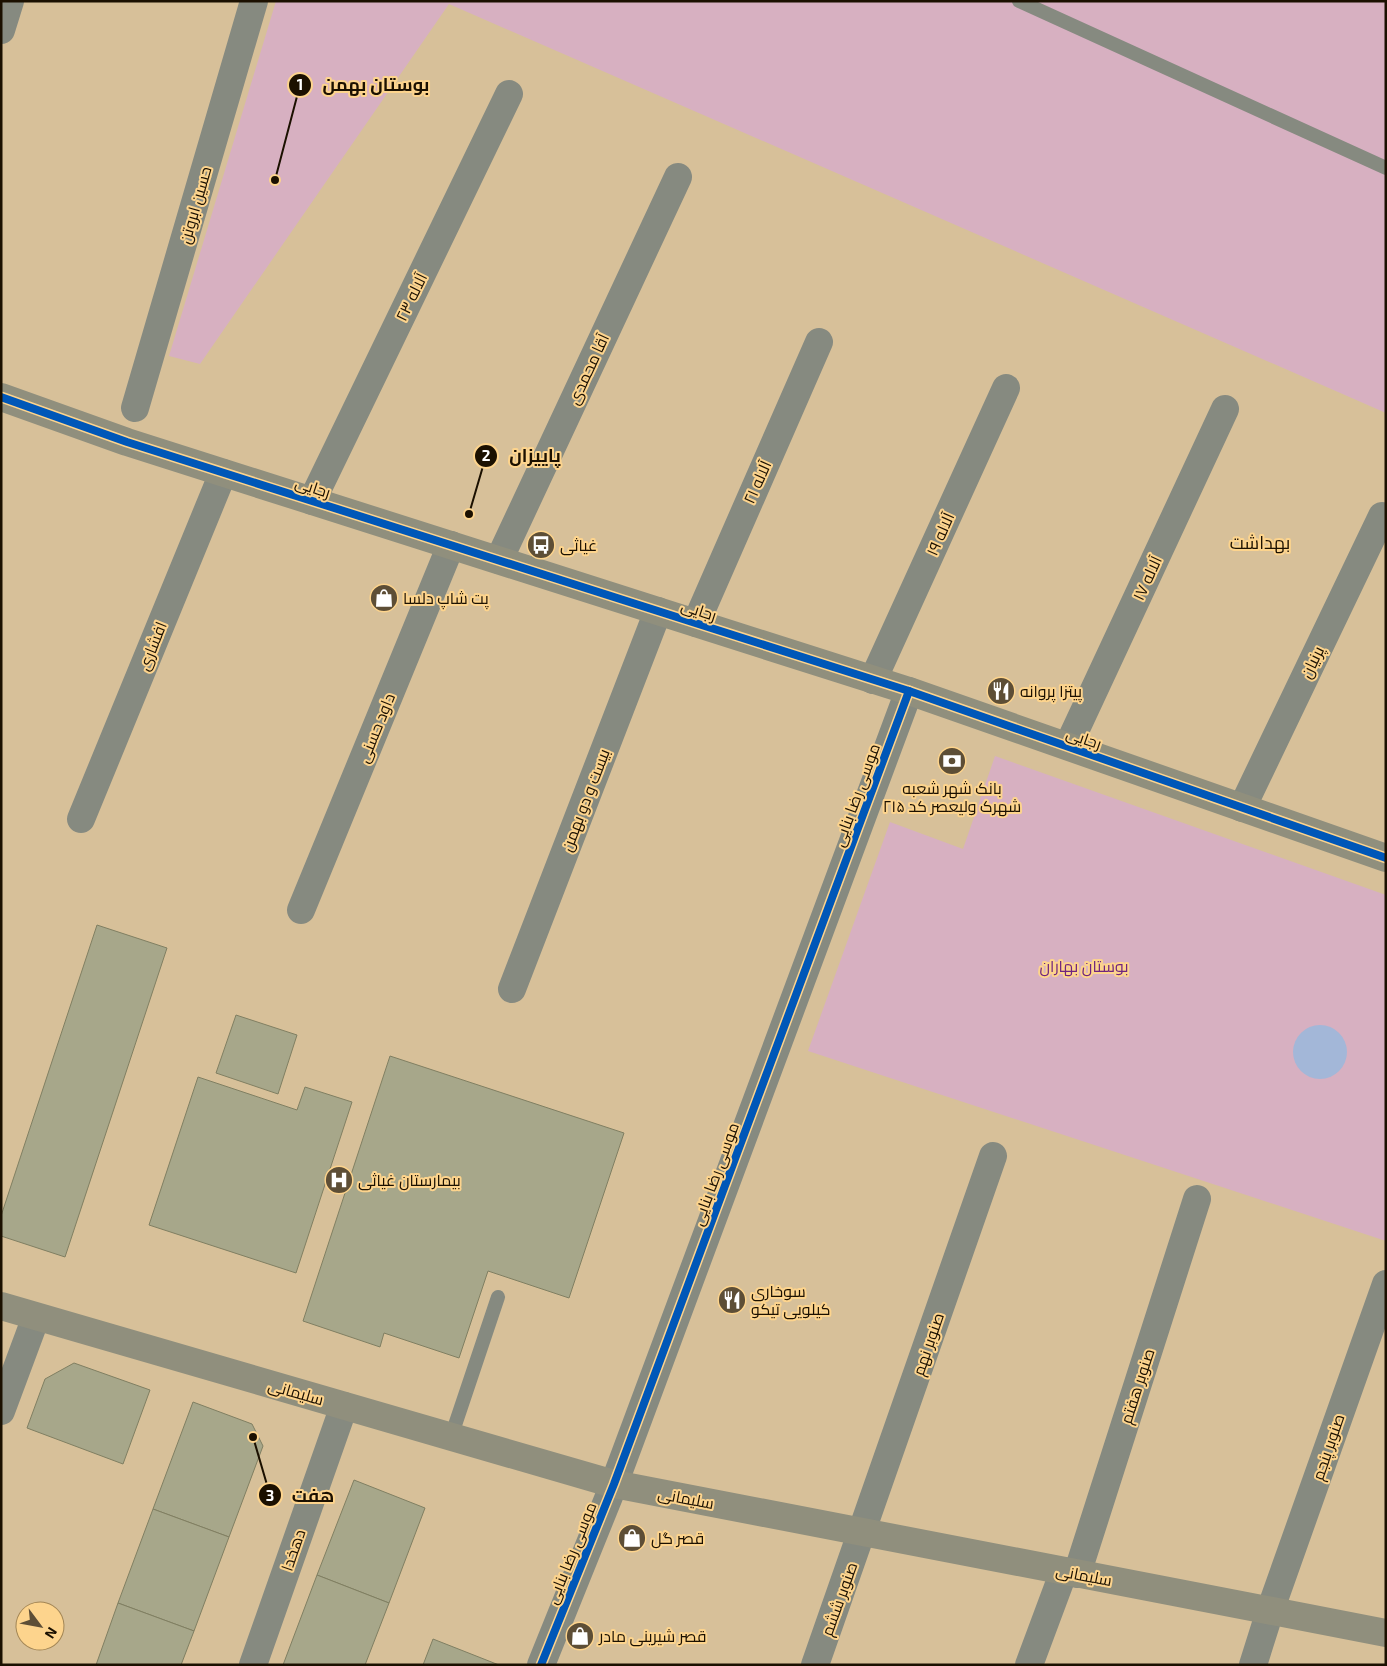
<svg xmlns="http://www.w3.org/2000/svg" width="1387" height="1666" viewBox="0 0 1387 1666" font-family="'Exo 2',Cairo,sans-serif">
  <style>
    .green { fill: #d7b0c1 }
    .water { fill: #a3b7d8 }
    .building { fill: #a7a78a; stroke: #807f62 }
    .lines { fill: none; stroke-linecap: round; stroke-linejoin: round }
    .lane { stroke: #868a80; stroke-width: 14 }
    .street { stroke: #868a80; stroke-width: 28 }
    .secondary { stroke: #908f7d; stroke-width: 28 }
    .cycleway-casing { stroke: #fdd48d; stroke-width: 11 }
    .cycleway { stroke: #0057b8; stroke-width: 8 }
    .labels { text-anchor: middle; stroke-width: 4; stroke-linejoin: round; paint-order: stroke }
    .street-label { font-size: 16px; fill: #1b1000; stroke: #fdd48d }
    .poi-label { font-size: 16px; fill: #1b1000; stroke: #fdd48d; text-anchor: start }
    .park-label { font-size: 16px; fill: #6f247f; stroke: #fdd48d }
    .neighbourhood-label { font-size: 18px; fill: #1b1000; stroke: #fdd48d }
    .leader { fill: none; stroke: #1b1000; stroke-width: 2 }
    .callout-dot { fill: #1b1000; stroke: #fdd48d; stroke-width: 2 }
    .mark-label { font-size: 15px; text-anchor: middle; font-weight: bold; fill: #fff }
    .callout-label { font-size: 18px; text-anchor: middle; font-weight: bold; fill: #1b1000; stroke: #fdd48d; stroke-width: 4; stroke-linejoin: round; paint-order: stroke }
  </style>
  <rect width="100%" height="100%" fill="#d7c099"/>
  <g class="green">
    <polygon points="276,1 1386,1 1386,413 449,4 200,364 169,356"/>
    <polygon points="995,756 1386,895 1386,1241 808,1051 890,822 963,849"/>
  </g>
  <circle class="water" cx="1320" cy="1052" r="27"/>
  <g class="building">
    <polygon points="97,925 167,948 65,1257 1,1236 1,1216"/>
    <polygon points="236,1015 297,1035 278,1094 216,1073"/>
    <polygon points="390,1056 624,1133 569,1298 488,1271 459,1358 384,1333 380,1347 303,1321"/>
    <polygon points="198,1077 297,1110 305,1087 352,1102 296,1273 149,1225"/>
    <polygon points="74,1363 150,1390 123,1464 27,1428 45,1379"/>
    <polygon points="193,1402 252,1424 263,1446 229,1537 153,1509"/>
    <polygon points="354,1480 425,1508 389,1603 317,1575"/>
    <polygon points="153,1509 229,1537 194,1631 118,1603"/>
    <polygon points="317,1575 389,1603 365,1665 283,1665"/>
    <polygon points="118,1603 194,1631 181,1665 96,1665"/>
    <polygon points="433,1639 499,1665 423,1665"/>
  </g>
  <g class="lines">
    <g class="lane">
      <polyline points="1019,1 1386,168"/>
      <polyline points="451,1437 498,1297"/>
    </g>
    <g class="street">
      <polyline points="1,30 10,1"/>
      <polyline points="135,408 254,1"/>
      <polyline points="312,501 509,94"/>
      <polyline points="499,560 678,177"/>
      <polyline points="696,623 819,342"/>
      <polyline points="873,680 1006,388"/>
      <polyline points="1068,746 1225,409"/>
      <polyline points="1242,808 1382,516"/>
      <polyline points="81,819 223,473"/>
      <polyline points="301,910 451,545"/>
      <polyline points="512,989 658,611"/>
      <polyline points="1,1411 36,1317"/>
      <polyline points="1077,1574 1197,1199"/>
      <polyline points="253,1665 344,1406"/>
      <polyline points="541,1665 614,1484 909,691"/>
      <polyline points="815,1665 993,1156"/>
      <polyline points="1029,1665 1064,1571"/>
      <polyline points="1253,1665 1270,1611 1386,1284"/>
    </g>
    <g class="secondary">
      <polyline points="1,397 127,442 909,691 1386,858"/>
      <polyline points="1,1306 614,1484 1386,1633"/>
    </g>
    <defs>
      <g id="cycleway">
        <polyline points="1,397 127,442 909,691 1386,858"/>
        <polyline points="541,1665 614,1484 909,691"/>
      </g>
    </defs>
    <use href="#cycleway" class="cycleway-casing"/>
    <use href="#cycleway" class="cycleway"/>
  </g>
  <defs>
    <symbol id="bus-disc" viewBox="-11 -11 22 22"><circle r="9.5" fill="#5d4e36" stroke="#fdd48d"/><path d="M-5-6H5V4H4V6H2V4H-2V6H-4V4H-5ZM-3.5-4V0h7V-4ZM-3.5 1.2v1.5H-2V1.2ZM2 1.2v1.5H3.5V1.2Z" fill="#fff"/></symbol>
    <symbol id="shop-disc" viewBox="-11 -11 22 22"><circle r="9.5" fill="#5d4e36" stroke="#fdd48d"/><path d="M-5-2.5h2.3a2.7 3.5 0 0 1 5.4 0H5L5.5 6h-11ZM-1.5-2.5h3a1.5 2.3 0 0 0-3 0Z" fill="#fff"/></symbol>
    <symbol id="restaurant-disc" viewBox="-11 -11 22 22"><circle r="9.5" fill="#5d4e36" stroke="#fdd48d"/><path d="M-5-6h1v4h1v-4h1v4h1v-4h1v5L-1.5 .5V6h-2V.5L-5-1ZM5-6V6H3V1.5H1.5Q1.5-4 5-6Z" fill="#fff"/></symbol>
    <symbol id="bank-disc" viewBox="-11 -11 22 22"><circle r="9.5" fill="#5d4e36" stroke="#fdd48d"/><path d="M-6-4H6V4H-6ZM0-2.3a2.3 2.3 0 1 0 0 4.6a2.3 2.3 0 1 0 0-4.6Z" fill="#fff"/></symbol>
    <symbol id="hospital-disc" viewBox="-11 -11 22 22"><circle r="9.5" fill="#5d4e36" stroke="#fdd48d"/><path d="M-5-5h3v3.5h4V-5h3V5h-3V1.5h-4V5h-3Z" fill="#fff"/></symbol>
  </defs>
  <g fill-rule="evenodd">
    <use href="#bus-disc" x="525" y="529" width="32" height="32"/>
    <use href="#shop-disc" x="368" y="582" width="32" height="32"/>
    <use href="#restaurant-disc" x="985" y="675" width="32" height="32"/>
    <use href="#bank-disc" x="936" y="745" width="32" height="32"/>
    <use href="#hospital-disc" x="323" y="1164" width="32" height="32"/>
    <use href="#restaurant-disc" x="716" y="1284" width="32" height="32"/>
    <use href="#shop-disc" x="616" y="1522" width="32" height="32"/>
    <use href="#shop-disc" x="564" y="1620" width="32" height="32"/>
  </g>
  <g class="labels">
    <g class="street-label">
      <text transform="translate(195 205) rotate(-74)" y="6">حسین ابروتن</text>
      <text transform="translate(411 297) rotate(-64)" y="6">آلاله ۲۳</text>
      <text transform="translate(588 369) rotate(-65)" y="6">آقا محمدی</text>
      <text transform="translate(757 482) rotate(-66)" y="6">آلاله ۲۱</text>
      <text transform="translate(313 487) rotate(18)" y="6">رجایی</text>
      <text transform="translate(940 534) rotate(-66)" y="6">آلاله ۱۹</text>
      <text transform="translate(1147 578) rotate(-65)" y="6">آلاله ۱۷</text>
      <text transform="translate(699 610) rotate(18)" y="6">رجایی</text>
      <text transform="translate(152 646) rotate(-68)" y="6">افشاری</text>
      <text transform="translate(1312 662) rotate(-64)" y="6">پرنیان</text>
      <text transform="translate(376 728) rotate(-68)" y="6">داود حسنی</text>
      <text transform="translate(1084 738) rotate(19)" y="6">رجایی</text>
      <text transform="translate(856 795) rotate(-70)" y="6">موسی رضا بنایی</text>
      <text transform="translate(585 800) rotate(-69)" y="6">بیست و دو بهمن</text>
      <text transform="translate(715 1174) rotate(-70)" y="6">موسی رضا بنایی</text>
      <text transform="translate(928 1344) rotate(-71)" y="6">صنوبر نهم</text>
      <text transform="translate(1137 1386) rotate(-72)" y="6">صنوبر هفتم</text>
      <text transform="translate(296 1392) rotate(16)" y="6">سلیمانی</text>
      <text transform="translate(1328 1447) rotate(-71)" y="6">صنوبر پنجم</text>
      <text transform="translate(686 1498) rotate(11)" y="6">سلیمانی</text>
      <text transform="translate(293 1550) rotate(-71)" y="6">دهخدا</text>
      <text transform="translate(571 1553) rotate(-68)" y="6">موسی رضا بنایی</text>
      <text transform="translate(1084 1575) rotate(11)" y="6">سلیمانی</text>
      <text transform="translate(839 1599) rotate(-70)" y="6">صنوبر ششم</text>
    </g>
    <g class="poi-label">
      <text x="560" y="551">غیاثی</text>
      <text x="403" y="604">پت شاپ دلسا</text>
      <text x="1020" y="697">پیتزا پروانه</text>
      <text x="952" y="794" text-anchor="middle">بانک شهر شعبه<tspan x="952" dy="18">شهرک ولیعصر کد ۲۱۵</tspan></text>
      <text x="358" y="1186">بیمارستان غیاثی</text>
      <text x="751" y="1297">سوخاری<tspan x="751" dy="18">کیلویی تیکو</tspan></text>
      <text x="651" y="1544">قصر گل</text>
      <text x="599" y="1642">قصر شیرینی مادر</text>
    </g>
    <g class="park-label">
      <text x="1084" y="972">بوستان بهاران</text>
    </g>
    <g class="neighbourhood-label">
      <text x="1260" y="549">بهداشت</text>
    </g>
  </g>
  <path class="leader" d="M275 180L300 85M469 514L486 456M253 1437L270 1495"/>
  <g class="callout-dot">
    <circle cx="275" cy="180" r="5"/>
    <circle cx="469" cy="514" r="5"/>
    <circle cx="253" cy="1437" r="5"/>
    <circle cx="300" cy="85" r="12"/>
    <circle cx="486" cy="456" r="12"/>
    <circle cx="270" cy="1495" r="12"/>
  </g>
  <g class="mark-label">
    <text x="300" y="90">1</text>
    <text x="486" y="461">2</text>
    <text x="270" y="1501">3</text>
  </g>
  <g class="callout-label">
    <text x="376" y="91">بوستان بهمن</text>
    <text x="535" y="462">پاییزان</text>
    <text x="313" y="1502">هفت</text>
  </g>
  <rect width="1387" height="1666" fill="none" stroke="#1b1000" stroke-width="5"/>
  <g transform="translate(40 1626) rotate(122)"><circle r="24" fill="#fdd48d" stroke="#a38655"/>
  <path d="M0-4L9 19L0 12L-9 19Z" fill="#5d4e36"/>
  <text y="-8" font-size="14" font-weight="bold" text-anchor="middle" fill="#1b1000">N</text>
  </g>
</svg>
